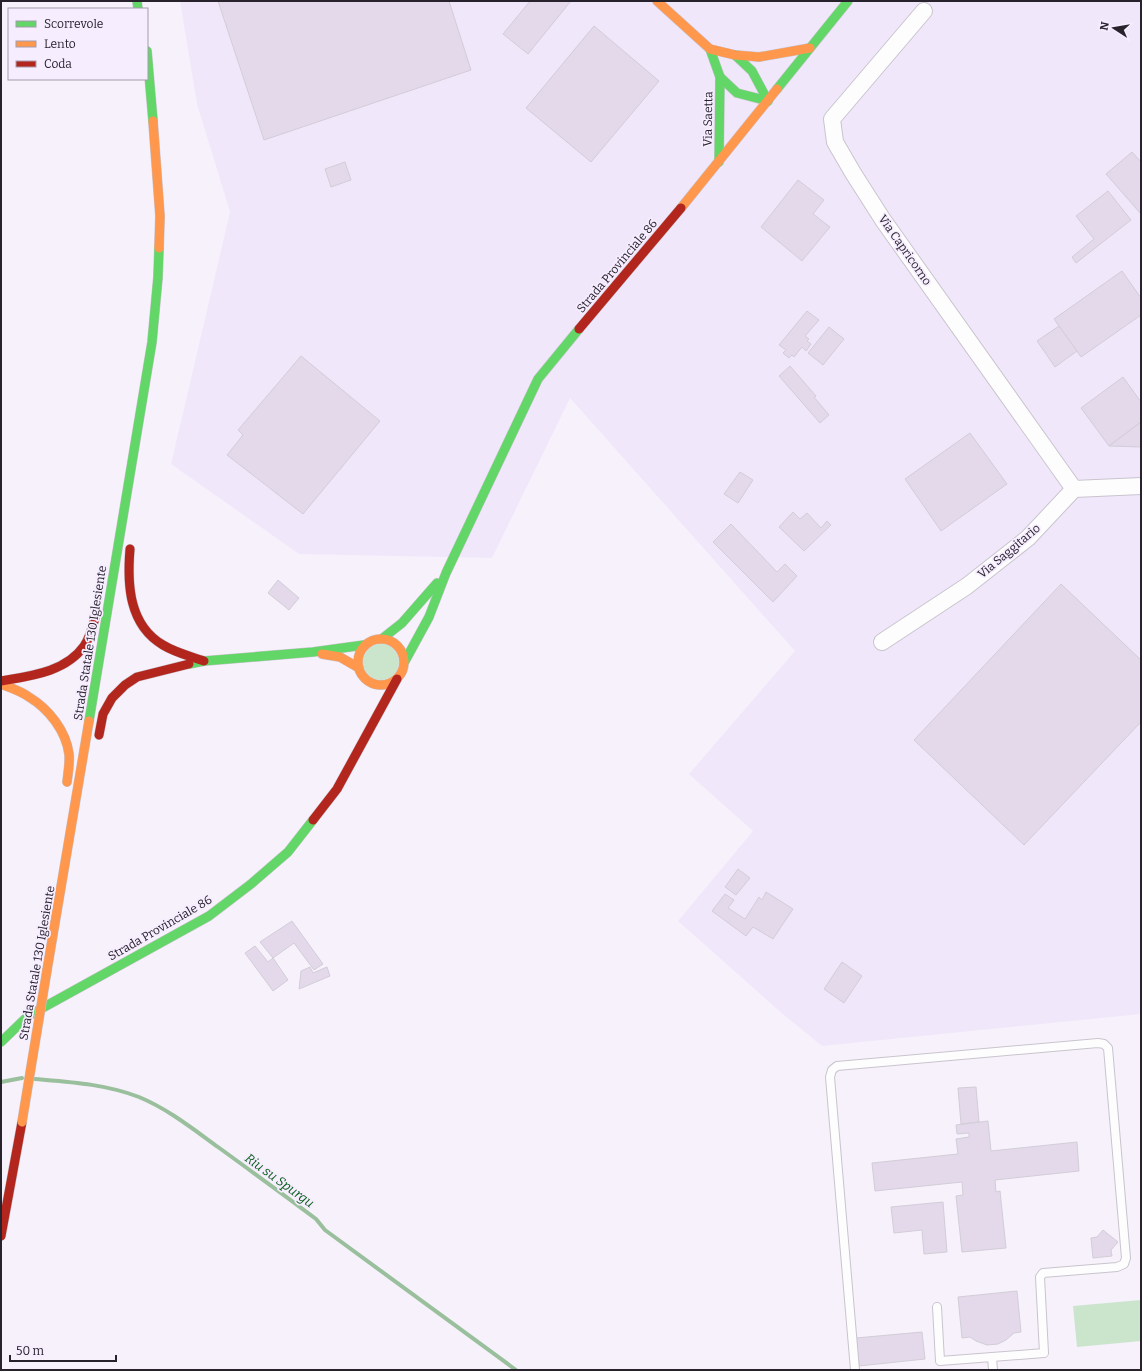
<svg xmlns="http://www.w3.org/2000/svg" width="1142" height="1371" viewBox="0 0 1142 1371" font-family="Bitter,serif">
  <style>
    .built { fill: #f1e7fb }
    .green { fill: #cbe5cd }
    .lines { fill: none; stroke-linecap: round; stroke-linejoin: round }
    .stream { stroke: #9abf9c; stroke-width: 4 }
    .building { fill: #e3d9eb; stroke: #d2cdd7 }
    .lane-casing { stroke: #c9c4cd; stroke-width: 10 }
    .street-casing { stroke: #c9c4cd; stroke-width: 18 }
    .fast-casing { stroke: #c9c4cd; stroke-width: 10 }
    .slow-casing { stroke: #c9c4cd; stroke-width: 10 }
    .jam-casing { stroke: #c9c4cd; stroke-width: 10 }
    .lane { stroke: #fefdfe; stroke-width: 8 }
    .street { stroke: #fefdfe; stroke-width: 16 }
    .fast { stroke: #63d668; stroke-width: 9 }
    .slow { stroke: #ff974d; stroke-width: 9 }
    .jam { stroke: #b3261e; stroke-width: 9 }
    .slow-bridge-casing { stroke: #c9c4cd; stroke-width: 10; stroke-linecap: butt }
    .slow-bridge { stroke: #ff974d; stroke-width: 9 }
    .labels { text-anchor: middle; stroke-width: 3.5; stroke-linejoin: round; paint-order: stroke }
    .street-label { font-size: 12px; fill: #28222d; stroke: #f6edff }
    .water-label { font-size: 13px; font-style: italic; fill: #075d18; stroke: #f6edff }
  </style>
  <rect width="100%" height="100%" fill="#f6f1fb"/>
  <polygon class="built" points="180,1 1141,1 1141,1014 822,1046 778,1010 678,921 753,831 689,774 795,651 570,398 492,558 299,554 171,464 230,212 197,104"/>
  <g class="green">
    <circle cx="381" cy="662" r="18"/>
    <polygon points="1141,1300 1141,1341 1077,1347 1073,1306"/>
  </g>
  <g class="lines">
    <g class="stream">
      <path d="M35 1079C70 1082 105 1084 139 1097 168 1109 193 1129 218 1147 251 1171 284 1195 316 1219L325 1230 516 1370"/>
      <polyline points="1,1082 22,1078"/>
    </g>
  </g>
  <g class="building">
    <polygon points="218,1 449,1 471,70 264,140"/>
    <polygon points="530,1 571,1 528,54 503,34"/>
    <polygon points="594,26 659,81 591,162 526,108"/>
    <polygon points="1132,152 1141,162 1141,214 1106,174"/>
    <polygon points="345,162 351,180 331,187 325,169"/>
    <polygon points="798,180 824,200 813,214 830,227 802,261 761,227"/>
    <polygon points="1108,191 1131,220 1076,263 1072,257 1094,239 1076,216"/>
    <polygon points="1122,271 1141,298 1141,315 1081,357 1054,319"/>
    <polygon points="807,311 819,320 805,336 809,339 807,341 811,344 806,351 802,347 794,357 792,355 789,358 783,353 786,350 779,345"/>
    <polygon points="1059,326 1077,351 1055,367 1037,341"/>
    <polygon points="829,327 844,339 823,365 808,353"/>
    <polygon points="301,356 380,421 303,514 227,455 243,435 238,430"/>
    <polygon points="790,366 816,396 814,397 829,415 820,423 779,376"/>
    <polygon points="1123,377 1141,402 1141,422 1109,446 1081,408"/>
    <polygon points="1141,422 1141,447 1109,446"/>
    <polygon points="970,433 1007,484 941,531 905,479"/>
    <polygon points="740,472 753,480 738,503 724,494"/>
    <polygon points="793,512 800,519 807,513 821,528 827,521 831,525 804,551 779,527"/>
    <polygon points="731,524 777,572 785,564 797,576 773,602 713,542"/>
    <polygon points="278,580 299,598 289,610 268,593"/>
    <polygon points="1061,584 1141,660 1141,722 1024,845 914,740"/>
    <polygon points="738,869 750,878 736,895 725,887"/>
    <polygon points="766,892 793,909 773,939 753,927 746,936 712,911 725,894 734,900 728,908 745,919 759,897 762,900"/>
    <polygon points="292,921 323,964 314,970 294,943 273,958 260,942"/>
    <polygon points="255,946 268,962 273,958 288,980 273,991 245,953"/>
    <polygon points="842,962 862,976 844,1003 824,989"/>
    <polygon points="310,967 313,973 327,967 330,976 299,989 301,971"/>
    <polygon points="976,1087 979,1122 961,1124 958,1088"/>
    <polygon points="988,1121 991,1151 1077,1142 1079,1171 995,1180 996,1192 1000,1191 1006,1248 962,1252 956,1196 963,1195 962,1182 875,1191 872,1163 958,1154 956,1139 969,1137 969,1133 957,1134 956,1125"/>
    <polygon points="943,1202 947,1252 924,1254 922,1230 894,1233 891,1207"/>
    <polygon points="1103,1230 1118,1242 1111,1250 1112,1256 1093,1258 1091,1238 1097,1237"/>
    <polygon points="1017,1291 1021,1332 1014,1333 1006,1340 998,1344 987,1345 976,1341 970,1337 962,1338 958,1297"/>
    <polygon points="922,1332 925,1359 859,1366 856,1338"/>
  </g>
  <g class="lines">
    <defs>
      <g id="lane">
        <polyline points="937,1307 940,1361 992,1357"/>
        <polyline points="855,1370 830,1077 832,1070 837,1066 1098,1043 1104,1044 1108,1048 1126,1258 1124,1264 1117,1267 1043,1273 1040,1277 1044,1353 992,1357 993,1370"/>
      </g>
      <g id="street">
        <polyline points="924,11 832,119 835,142 853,173 883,220 1074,489"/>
        <polyline points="882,642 967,586 1028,538 1074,489 1141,486"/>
      </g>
      <g id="fast">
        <polyline points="137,1 138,9"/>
        <polyline points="710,49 720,77 719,162"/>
        <polyline points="147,51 153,121"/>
        <polyline points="735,55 752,71 768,101"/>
        <polyline points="720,77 737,93 768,101"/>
        <polyline points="777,89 848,1"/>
        <polyline points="383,638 402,623 437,583"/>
        <polyline points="405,661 429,617 446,573 538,379 579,329"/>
        <polyline points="189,664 204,661 313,652 364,645"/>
        <polyline points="89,721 152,342 158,277 159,248"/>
        <polyline points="1,1042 28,1016 209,916 251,884 288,852 313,820"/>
      </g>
      <g id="slow">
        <polyline points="657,1 710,49 735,55 759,57 810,48"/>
        <polyline points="153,121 160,216 159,248"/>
        <polyline points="681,208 777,89"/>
        <circle cx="381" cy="662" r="23"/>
        <polyline points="322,654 340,657 359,668"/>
        <path d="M1 684C11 688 21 691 29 697 49 709 66 731 69 754 70 763 68 773 67 782"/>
        <polyline points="47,970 89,721"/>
      </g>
      <g id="jam">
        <polyline points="579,329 681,208"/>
        <path d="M130 549C127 585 129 625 163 645 176 653 190 656 204 661"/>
        <path d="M1 681C30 676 66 672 84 646 91 636 93 625 96 614"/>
        <polyline points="99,735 103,714 112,698 125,685 137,677 189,664"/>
        <polyline points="313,820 337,789 397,679"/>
        <polyline points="1,1236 22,1122"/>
      </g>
    </defs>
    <use href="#lane" class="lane-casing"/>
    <use href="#street" class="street-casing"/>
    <use href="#fast" class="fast-casing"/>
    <use href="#slow" class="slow-casing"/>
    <use href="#jam" class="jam-casing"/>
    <use href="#lane" class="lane"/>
    <use href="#street" class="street"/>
    <use href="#fast" class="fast"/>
    <use href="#slow" class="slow"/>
    <use href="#jam" class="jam"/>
    <defs>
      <polyline id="slow-bridge" points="22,1122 47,970"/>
    </defs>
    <use href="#slow-bridge" class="slow-bridge-casing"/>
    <use href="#slow-bridge" class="slow-bridge"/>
  </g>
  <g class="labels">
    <g class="street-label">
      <text transform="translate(708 119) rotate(-89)" y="4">Via Saetta</text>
      <text transform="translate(905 250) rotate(55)" y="4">Via Capricorno</text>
      <text transform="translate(617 266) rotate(-50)" y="4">Strada Provinciale 86</text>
      <text transform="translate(1009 551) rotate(-40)" y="4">Via Saggitario</text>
      <text transform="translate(90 643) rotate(-81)" y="4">Strada Statale 130 Iglesiente</text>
      <text transform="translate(160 928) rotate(-30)" y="4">Strada Provinciale 86</text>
      <text transform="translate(37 963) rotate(-80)" y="4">Strada Statale 130 Iglesiente</text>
    </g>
    <g class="water-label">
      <text transform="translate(280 1180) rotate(36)" y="5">Riu su Spurgu</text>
    </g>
  </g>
  <rect width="1142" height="1371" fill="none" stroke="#28222d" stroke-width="4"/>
  <rect x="8" y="8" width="140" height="72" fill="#f6edff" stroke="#a49cab"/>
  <rect x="16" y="21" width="20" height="6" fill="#63d668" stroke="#a49cab"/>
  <text x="44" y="28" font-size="12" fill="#28222d">Scorrevole</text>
  <rect x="16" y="41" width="20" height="6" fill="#ff974d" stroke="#a49cab"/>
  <text x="44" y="48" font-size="12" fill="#28222d">Lento</text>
  <rect x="16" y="61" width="20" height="6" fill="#b3261e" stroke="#a49cab"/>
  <text x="44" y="68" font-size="12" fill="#28222d">Coda</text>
  <g transform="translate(1114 28) rotate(282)" stroke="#f6edff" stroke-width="3" paint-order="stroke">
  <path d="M0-3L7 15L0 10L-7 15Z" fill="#28222d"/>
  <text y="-6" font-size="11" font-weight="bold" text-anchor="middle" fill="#28222d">N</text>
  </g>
  <path d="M10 1355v6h106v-6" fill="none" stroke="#28222d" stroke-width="2"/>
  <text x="16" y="1355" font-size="12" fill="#28222d" stroke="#f6edff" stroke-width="3" paint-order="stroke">50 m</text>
</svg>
